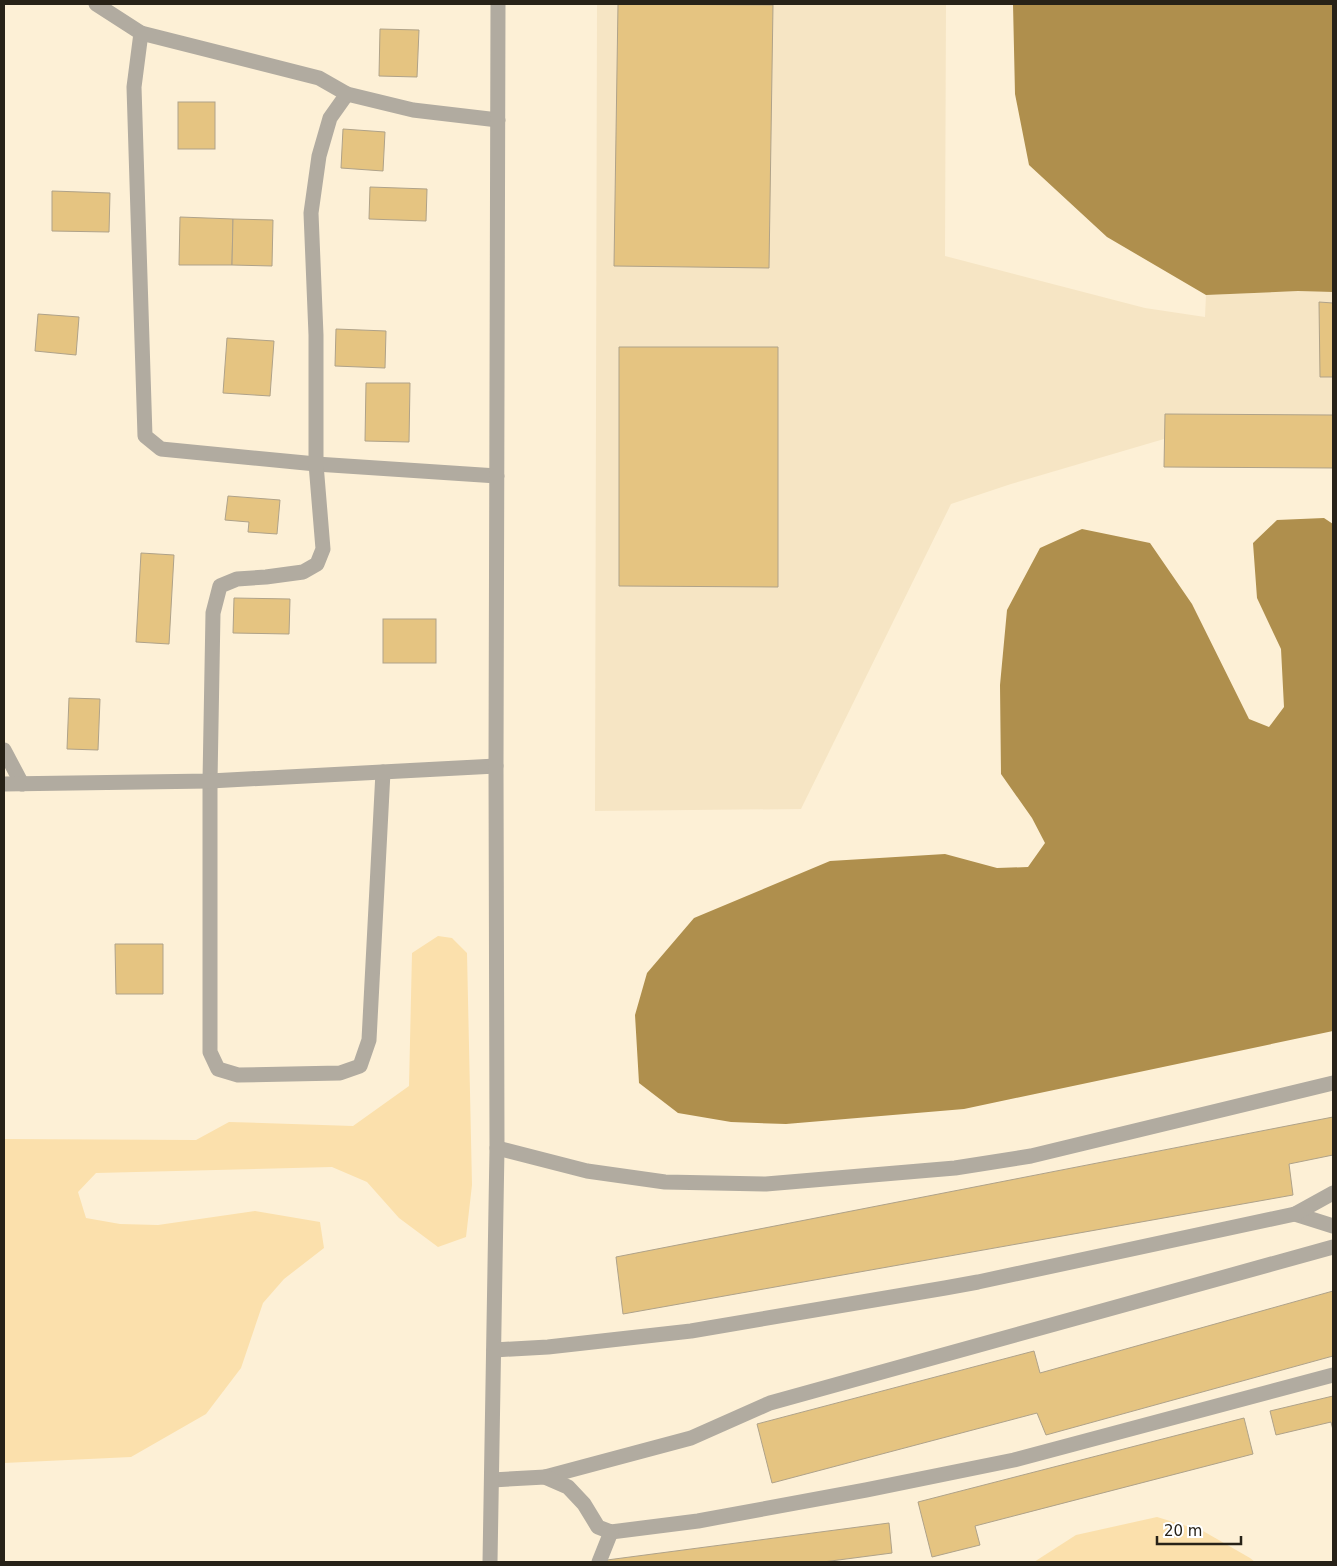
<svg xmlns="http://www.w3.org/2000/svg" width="1337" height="1566" viewBox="0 0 1337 1566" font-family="'DejaVu Sans',sans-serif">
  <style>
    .built { fill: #f6e5c4 }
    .green { fill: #fbe0ac }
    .water { fill: #af8f4d }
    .building { fill: #e5c481; stroke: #afa289 }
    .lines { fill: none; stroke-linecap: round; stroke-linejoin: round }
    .lane { stroke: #b1aba0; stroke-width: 15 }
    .street { stroke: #b1aba0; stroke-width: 15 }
  </style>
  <rect width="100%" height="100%" fill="#fdf0d6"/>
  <polygon class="built" points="597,4 946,4 945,256 1145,308 1205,317 1206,295 1298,291 1333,292 1333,468 1164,467 1164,439 1011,484 951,504 801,809 595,811"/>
  <g class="green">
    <polygon points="438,936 452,938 467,953 472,1185 466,1237 438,1247 399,1218 367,1182 332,1167 96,1173 78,1192 86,1218 120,1224 158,1225 255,1211 320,1222 324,1248 284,1279 263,1303 241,1368 206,1414 131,1457 4,1463 4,1139 196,1140 229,1122 353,1126 409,1086 412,953"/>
    <polygon points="1157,1517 1203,1531 1250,1558 1255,1562 1034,1562 1076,1535"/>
  </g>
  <g class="water">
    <polygon points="1013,4 1333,4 1333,292 1298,291 1206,295 1107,237 1029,165 1015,94"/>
    <polygon points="1324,518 1333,524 1333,1031 964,1109 786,1124 731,1122 678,1113 639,1083 635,1015 647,973 694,918 830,861 945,854 997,868 1028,867 1045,843 1032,818 1001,774 1000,685 1007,610 1040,548 1082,529 1150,543 1192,604 1249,719 1269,727 1284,707 1281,649 1257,598 1253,543 1277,520"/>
  </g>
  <g class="building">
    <polygon points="618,4 773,5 769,268 614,266"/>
    <polygon points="380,29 419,30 417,77 379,76"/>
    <rect x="178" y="102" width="37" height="47"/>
    <polygon points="343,129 385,132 383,171 341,168"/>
    <polygon points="370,187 427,189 426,221 369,219"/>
    <polygon points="52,191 110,193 109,232 52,231"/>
    <polygon points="180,217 233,219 232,265 179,265"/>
    <polygon points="233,219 273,220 272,266 232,265"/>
    <polygon points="1319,302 1333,303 1333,377 1320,377"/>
    <polygon points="38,314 79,317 76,355 35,351"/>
    <polygon points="336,329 386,331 385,368 335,366"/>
    <polygon points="227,338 274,341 270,396 223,393"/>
    <polygon points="619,347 778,347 778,587 619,586"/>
    <polygon points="366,383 410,383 409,442 365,441"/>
    <polygon points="1165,414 1333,415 1333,468 1164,467"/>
    <polygon points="228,496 280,500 277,534 248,532 249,522 225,520"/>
    <polygon points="141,553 174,555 169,644 136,642"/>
    <polygon points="234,598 290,599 289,634 233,633"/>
    <rect x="383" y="619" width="53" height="44"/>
    <polygon points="69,698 100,699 98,750 67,749"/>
    <polygon points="115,944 163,944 163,994 116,994"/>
    <polygon points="1333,1117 1333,1155 1289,1164 1293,1195 623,1314 616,1257"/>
    <polygon points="1333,1291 1333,1356 1046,1435 1037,1413 772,1483 757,1424 1034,1351 1040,1373"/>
    <polygon points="1333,1396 1333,1430 1331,1422 1276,1435 1270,1411"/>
    <polygon points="1244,1418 1253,1454 975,1526 980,1545 932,1557 918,1502"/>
    <polygon points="889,1523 892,1553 823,1562 607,1562 607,1560"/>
  </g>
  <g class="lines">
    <g class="lane">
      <polyline points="96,4 141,33 134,87 145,436 161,449 316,464 497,476"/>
      <polyline points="347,94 330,118 319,156 311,213 316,335 316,464 323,549 317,564 303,572 266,577 237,579 220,586 213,613 210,781 210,1052 218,1069 238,1075 340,1073 360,1066 369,1040 383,772"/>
      <polyline points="4,750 22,784"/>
      <polyline points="497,1148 587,1171 665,1182 766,1184 955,1168 1031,1156 1333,1083"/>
      <polyline points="1295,1214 1333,1226"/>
      <polyline points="494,1350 548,1347 691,1331 945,1288 978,1282 1295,1214 1333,1193"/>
      <polyline points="545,1477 691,1438 770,1403 1333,1247"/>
      <polyline points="492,1480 545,1477 568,1487 584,1504 598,1527 611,1532 698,1521 866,1490 1014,1460 1333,1375"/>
      <polyline points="599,1562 611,1532"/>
    </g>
    <g class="street">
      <polyline points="141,33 319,78 347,94 413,110 498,120"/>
      <polyline points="4,784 210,781 496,766"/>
      <polyline points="490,1562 497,1148 496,766 498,4"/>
    </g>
  </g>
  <rect width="1337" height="1566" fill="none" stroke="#272218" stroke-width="10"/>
  <path d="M1157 1536v8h84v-8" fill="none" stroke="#272218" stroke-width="2.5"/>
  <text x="1164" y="1536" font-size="15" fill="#272218" stroke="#ffffff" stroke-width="4" paint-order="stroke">20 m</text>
</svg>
